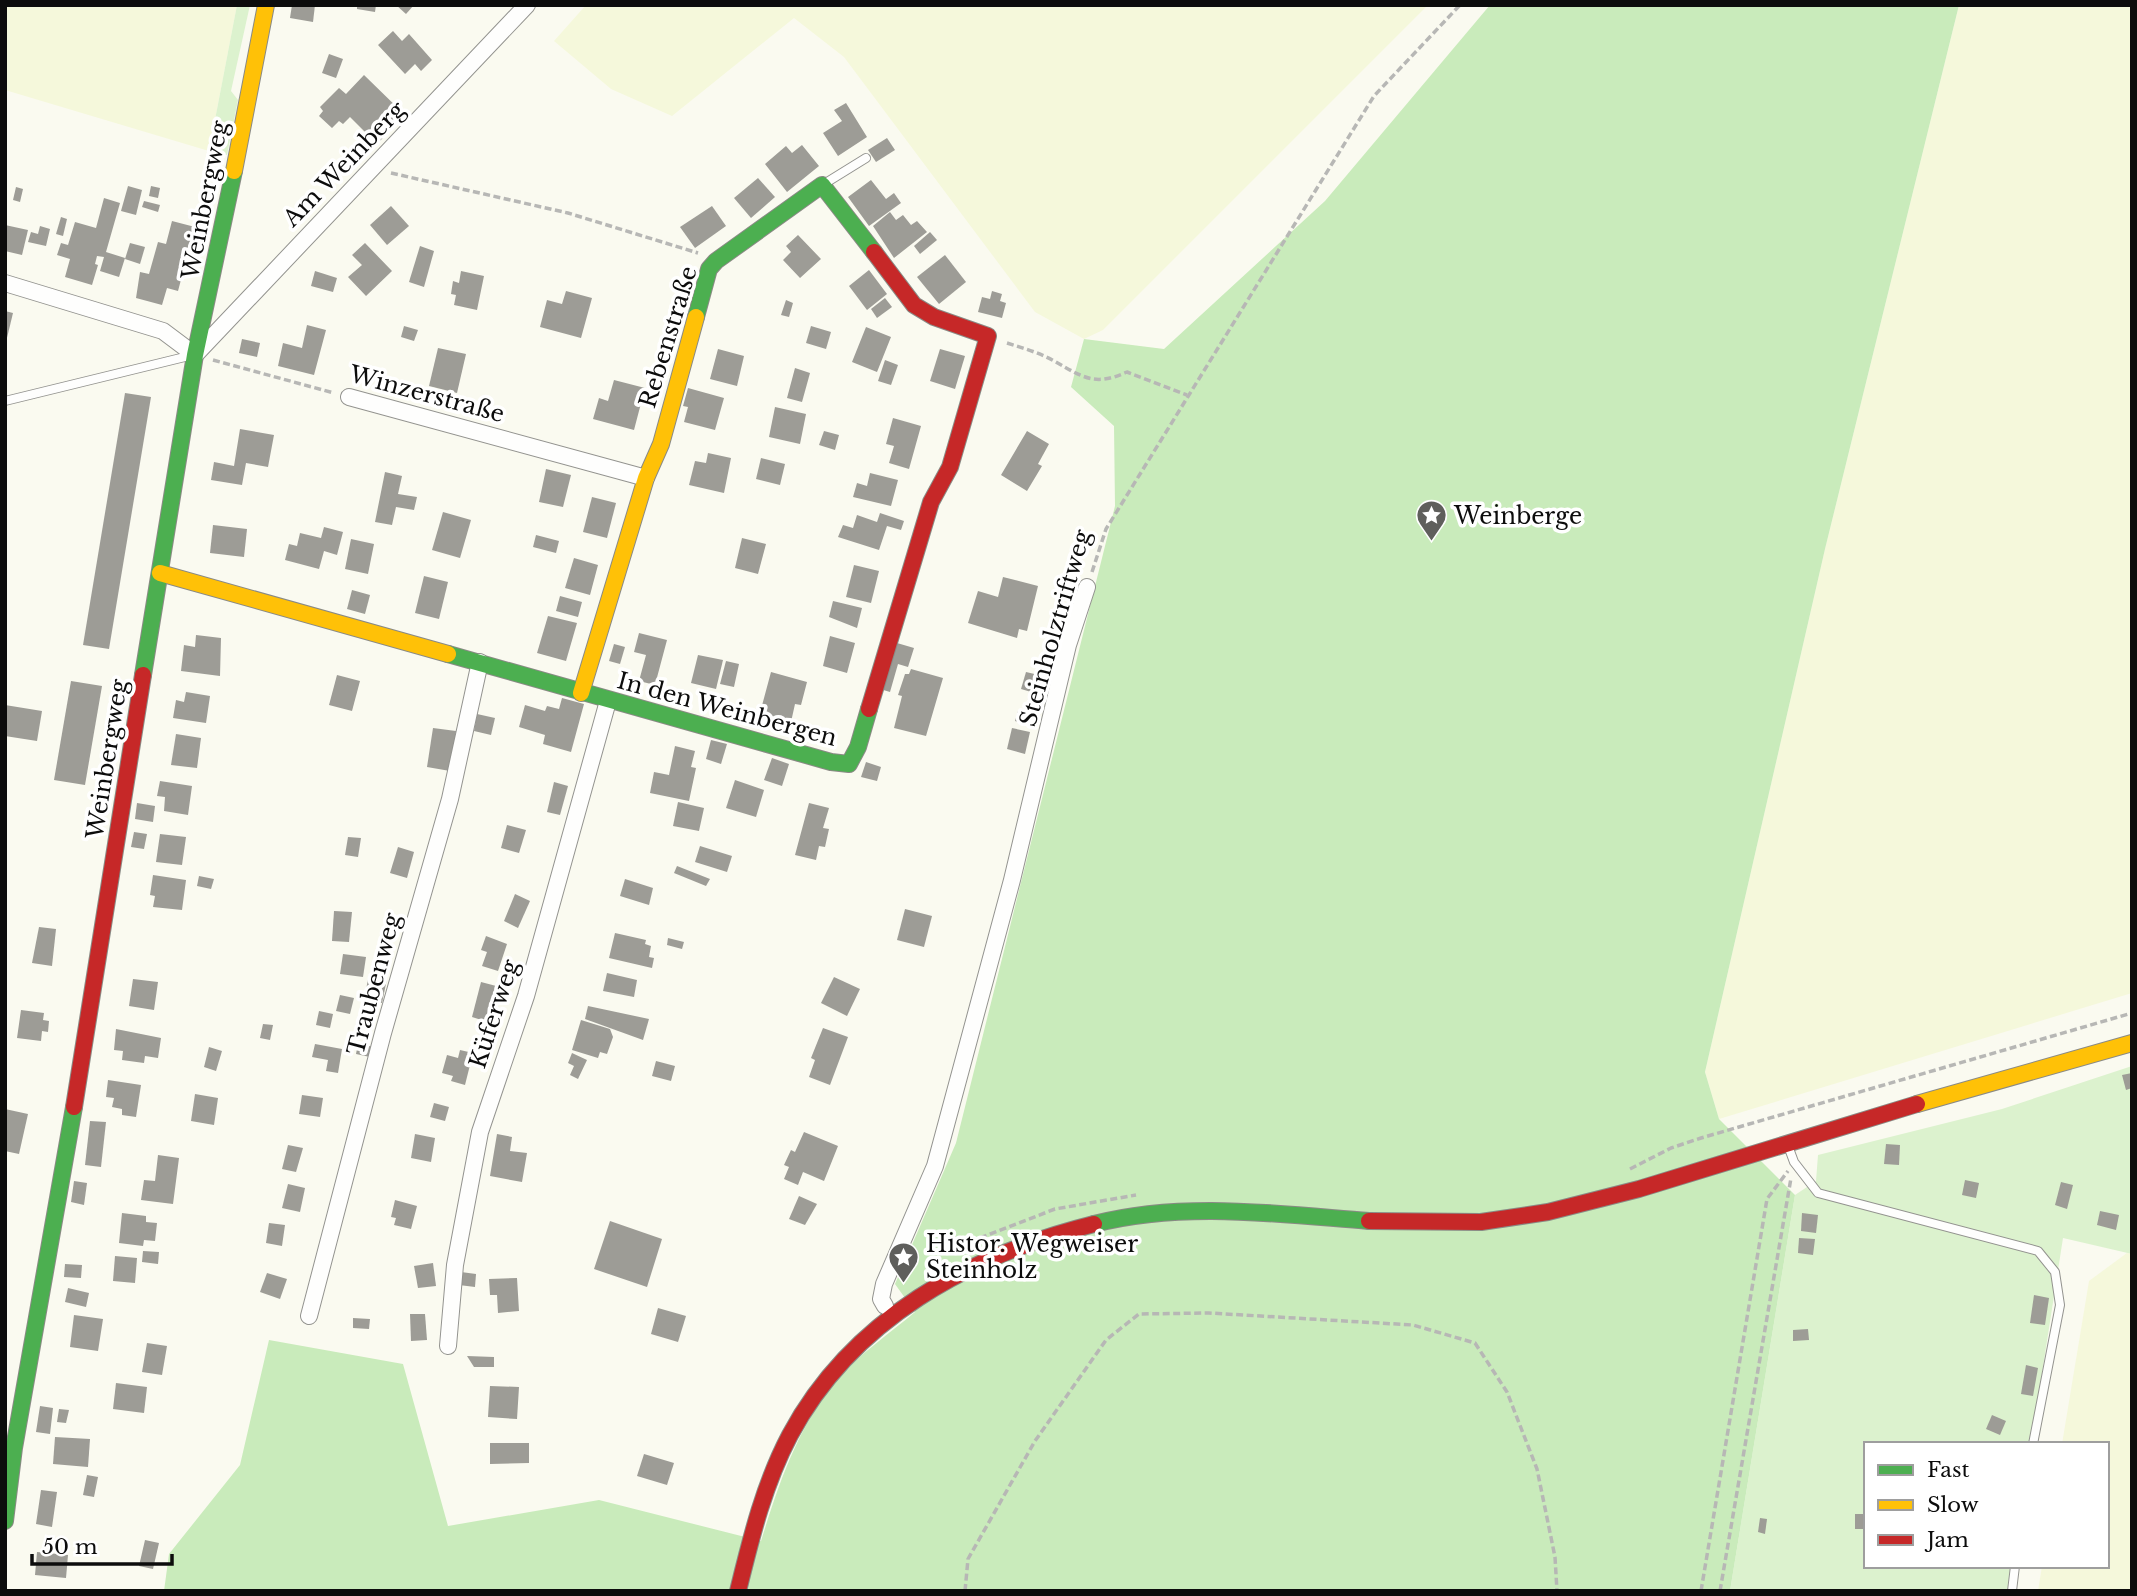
<svg xmlns="http://www.w3.org/2000/svg" width="2137" height="1596" viewBox="0 0 2137 1596" font-family="'Libre Baskerville',serif">
  <style>
    .farmland { fill: #f5f8db }
    .green { fill: #dcf2ce }
    .forest { fill: #c9ebbb }
    .building { fill: #9d9c96 }
    .lines { fill: none; stroke-linecap: round; stroke-linejoin: round }
    .lane-casing { stroke: #93938f; stroke-width: 10 }
    .street-casing { stroke: #93938f; stroke-width: 18 }
    .fast-casing { stroke: #8a8a85; stroke-width: 18 }
    .slow-casing { stroke: #8a8a85; stroke-width: 18 }
    .jam-casing { stroke: #8a8a85; stroke-width: 18 }
    .path { stroke: #b7b7b5; stroke-width: 3.5; stroke-dasharray: 7 3.5; stroke-linecap: butt }
    .lane { stroke: #fefefd; stroke-width: 8 }
    .street { stroke: #fefefd; stroke-width: 16 }
    .fast { stroke: #4caf50; stroke-width: 16 }
    .slow { stroke: #ffc107; stroke-width: 16 }
    .jam { stroke: #c62828; stroke-width: 16 }
    .labels { text-anchor: middle; stroke-width: 7; stroke-linejoin: round; paint-order: stroke }
    .street-label { font-size: 23px; fill: #0c0c0c; stroke: #fff }
    .poi-label { font-size: 23px; fill: #0c0c0c; stroke: #fff; text-anchor: start }
  </style>
  <rect width="100%" height="100%" fill="#fafaf0"/>
  <g class="farmland">
    <polygon points="5,5 237,5 209,151 5,90"/>
    <polygon points="586,5 1428,5 1103,330 1084,339 1035,312 844,57 794,18 672,116 611,89 554,41"/>
    <polygon points="1959,5 2132,5 2132,993 1719,1119 1705,1072 1825,549"/>
    <polygon points="2127,1253 2132,1254 2132,1591 2038,1591 2042,1566 2107,1566 2107,1444 2062,1444 2089,1281"/>
  </g>
  <g class="green">
    <polygon points="237,5 250,5 231,91 238,100 227,155 209,151"/>
    <polygon points="2132,1066 2132,1254 2063,1238 2031,1444 1866,1444 1866,1566 2013,1566 2009,1591 1730,1591 1795,1195 1816,1181 1818,1155 2002,1109"/>
  </g>
  <path class="forest" d="M1490 5H1959L1825 549 1705 1072 1719 1119 1795 1195 1730 1591H164L169 1554 240 1465 269 1340 403 1364 448 1526 599 1500 761 1541C779 1483 798 1426 838 1378 860 1354 890 1333 915 1312L895 1284 956 1143 1115 506 1114 426 1071 387 1084 339 1164 349 1325 201Z"/>
  <g class="building">
    <polygon points="292,5 315,5 313,22 290,18"/>
    <polygon points="357,5 376,5 375,12 357,9"/>
    <polygon points="396,5 414,5 406,14"/>
    <polygon points="393,31 402,41 409,34 432,60 421,71 415,64 405,74 378,45"/>
    <polygon points="329,54 343,59 336,78 322,73"/>
    <polygon points="364,75 405,115 377,144 350,117 343,124 339,121 332,128 319,116 323,111 320,107 339,88 346,94"/>
    <polygon points="846,103 867,137 838,156 823,133 842,121 834,110"/>
    <polygon points="887,138 895,150 876,162 868,150"/>
    <polygon points="802,145 819,166 787,192 765,164 786,146 792,153"/>
    <polygon points="758,178 775,197 751,218 734,198"/>
    <polygon points="871,180 886,199 894,193 901,203 869,226 848,197"/>
    <polygon points="128,186 142,190 136,215 121,211"/>
    <polygon points="151,186 160,188 158,198 149,196"/>
    <polygon points="16,187 23,189 20,202 13,200"/>
    <polygon points="104,198 120,203 106,252 125,258 119,277 100,271 104,257 97,256 95,264 98,265 92,285 65,277 70,259 57,255 61,243 68,245 75,222 96,228"/>
    <polygon points="144,201 160,205 158,212 142,207"/>
    <polygon points="391,206 409,226 387,245 370,225"/>
    <polygon points="712,206 726,226 695,248 680,227"/>
    <polygon points="890,212 896,220 903,215 911,225 917,221 927,232 894,258 873,226"/>
    <polygon points="61,217 67,219 63,236 56,234"/>
    <polygon points="172,221 195,227 178,291 167,288 162,305 136,298 140,272 149,274 158,242 166,244"/>
    <polygon points="5,225 28,230 22,255 5,251"/>
    <polygon points="40,226 50,229 46,246 28,242 31,232 38,234"/>
    <polygon points="930,232 937,240 920,254 914,246"/>
    <polygon points="798,235 821,259 800,278 783,260 791,252 786,246"/>
    <polygon points="130,243 145,247 140,264 125,259"/>
    <polygon points="365,243 392,271 366,296 348,277 362,265 352,255"/>
    <polygon points="420,246 434,251 424,287 409,282"/>
    <polygon points="945,255 966,282 939,304 917,277"/>
    <polygon points="869,270 887,294 867,310 849,286"/>
    <polygon points="315,271 337,278 333,292 311,286"/>
    <polygon points="461,271 484,276 477,310 454,305 456,295 451,294 453,281 459,283"/>
    <polygon points="566,291 592,298 581,338 540,327 547,300 562,304"/>
    <polygon points="992,291 1002,294 1000,301 1006,303 1002,318 978,312 982,297 990,299"/>
    <polygon points="885,298 892,307 877,318 871,309"/>
    <polygon points="786,300 793,303 789,317 781,315"/>
    <polygon points="5,311 13,313 6,342 5,342"/>
    <polygon points="307,325 326,330 314,375 278,366 283,343 302,348"/>
    <polygon points="404,326 418,330 414,341 401,337"/>
    <polygon points="811,326 831,332 826,349 806,343"/>
    <polygon points="866,327 891,337 877,372 852,362"/>
    <polygon points="242,339 260,343 257,357 239,353"/>
    <polygon points="438,348 466,354 457,393 429,386"/>
    <polygon points="718,349 744,356 737,386 710,379"/>
    <polygon points="940,349 965,356 955,389 930,381"/>
    <polygon points="885,360 898,365 891,385 878,381"/>
    <polygon points="795,368 810,373 802,402 787,398"/>
    <polygon points="614,380 645,388 634,430 593,419 599,398 608,401"/>
    <polygon points="688,388 724,398 715,430 684,422 688,407 683,406"/>
    <polygon points="125,393 151,397 109,649 83,645"/>
    <polygon points="443,395 461,399 458,410 440,406"/>
    <polygon points="775,407 806,414 800,444 769,437"/>
    <polygon points="893,418 921,426 909,469 889,463 894,446 886,444"/>
    <polygon points="240,429 274,435 268,467 246,463 242,485 211,480 214,462 234,466"/>
    <polygon points="824,431 839,435 835,450 819,445"/>
    <polygon points="1027,431 1049,444 1038,464 1042,466 1027,491 1001,475"/>
    <polygon points="708,453 731,458 724,493 689,485 695,461 706,463"/>
    <polygon points="761,458 785,464 780,485 756,479"/>
    <polygon points="546,469 571,475 563,507 539,502"/>
    <polygon points="385,472 402,476 398,494 417,497 414,510 396,507 392,525 375,522"/>
    <polygon points="870,473 898,480 891,506 853,497 857,483 867,486"/>
    <polygon points="592,497 616,503 607,538 583,532"/>
    <polygon points="443,512 471,520 460,558 432,550"/>
    <polygon points="880,513 904,521 901,530 887,526 879,550 838,537 843,525 853,528 857,515 877,522"/>
    <polygon points="213,525 247,529 244,557 210,553"/>
    <polygon points="324,527 343,532 337,555 324,551 319,569 285,560 289,544 297,546 300,533 321,538"/>
    <polygon points="536,535 559,541 556,553 533,547"/>
    <polygon points="742,538 766,544 758,574 735,568"/>
    <polygon points="351,539 374,544 368,574 345,569"/>
    <polygon points="574,558 598,565 590,595 565,588"/>
    <polygon points="854,565 879,571 871,603 846,597"/>
    <polygon points="424,576 448,582 439,619 415,613"/>
    <polygon points="1003,577 1038,586 1027,631 1019,629 1017,638 968,623 978,591 998,597"/>
    <polygon points="352,590 370,595 365,614 347,609"/>
    <polygon points="560,596 582,602 578,617 556,611"/>
    <polygon points="833,601 862,608 857,628 829,617"/>
    <polygon points="548,616 577,623 566,661 537,653"/>
    <polygon points="639,633 667,640 655,685 639,681 646,655 634,652"/>
    <polygon points="196,635 221,638 220,676 181,671 184,645 195,647"/>
    <polygon points="830,636 855,643 847,673 823,666"/>
    <polygon points="897,643 914,648 908,667 898,664 890,692 880,689"/>
    <polygon points="614,644 625,647 620,664 609,661"/>
    <polygon points="698,655 723,660 716,689 691,683"/>
    <polygon points="726,661 739,664 734,687 720,684"/>
    <polygon points="911,669 943,678 926,736 894,728 902,696 898,695 905,674 909,674"/>
    <polygon points="771,672 807,682 801,705 795,704 791,722 760,713"/>
    <polygon points="1026,672 1043,676 1038,694 1021,689"/>
    <polygon points="337,675 360,681 352,711 329,705"/>
    <polygon points="71,681 102,686 85,785 54,780"/>
    <polygon points="186,692 210,696 206,723 173,718 176,700 184,702"/>
    <polygon points="562,698 584,704 571,752 543,744 545,735 519,727 525,705 545,711 547,706 559,709"/>
    <polygon points="5,705 42,711 37,741 5,736"/>
    <polygon points="1018,711 1031,715 1027,725 1015,721"/>
    <polygon points="477,714 495,718 491,735 474,731"/>
    <polygon points="433,728 456,731 450,771 427,767"/>
    <polygon points="1012,728 1030,732 1025,754 1007,749"/>
    <polygon points="176,734 201,738 197,768 171,765"/>
    <polygon points="711,740 727,744 721,764 706,759"/>
    <polygon points="675,746 695,751 691,767 696,768 689,801 650,793 654,772 669,775"/>
    <polygon points="772,758 789,764 782,786 764,780"/>
    <polygon points="866,762 881,767 877,781 861,777"/>
    <polygon points="735,780 764,790 756,817 726,808"/>
    <polygon points="160,781 192,786 188,815 164,811 165,797 157,796"/>
    <polygon points="554,782 568,786 560,815 547,812"/>
    <polygon points="678,802 704,808 699,831 673,826"/>
    <polygon points="137,803 155,806 153,822 135,819"/>
    <polygon points="809,803 829,808 823,828 829,829 825,847 819,846 816,860 795,855"/>
    <polygon points="507,825 526,830 519,853 501,848"/>
    <polygon points="134,832 147,834 144,849 131,847"/>
    <polygon points="160,834 186,837 182,865 156,862"/>
    <polygon points="348,837 361,838 358,857 345,855"/>
    <polygon points="700,846 732,856 727,872 695,862"/>
    <polygon points="398,847 414,852 407,878 390,873"/>
    <polygon points="677,866 710,879 706,886 674,873"/>
    <polygon points="153,875 186,880 182,910 153,907 155,896 150,895"/>
    <polygon points="199,876 214,879 211,889 197,886"/>
    <polygon points="625,879 653,888 649,905 620,896"/>
    <polygon points="515,894 530,901 518,928 504,921"/>
    <polygon points="905,909 932,916 924,947 897,940"/>
    <polygon points="334,911 352,912 349,942 332,941"/>
    <polygon points="39,927 56,929 52,966 32,963"/>
    <polygon points="615,933 646,940 645,944 651,946 649,957 654,958 652,968 609,958"/>
    <polygon points="486,936 507,944 498,971 482,966 487,952 481,950"/>
    <polygon points="668,938 684,942 682,949 667,945"/>
    <polygon points="343,954 366,957 363,977 340,974"/>
    <polygon points="607,973 637,980 634,997 603,991"/>
    <polygon points="369,975 387,979 382,1003 364,999"/>
    <polygon points="834,977 860,989 847,1016 821,1003"/>
    <polygon points="133,979 158,982 154,1010 129,1006"/>
    <polygon points="481,982 500,987 491,1023 472,1017"/>
    <polygon points="340,995 354,998 350,1014 336,1011"/>
    <polygon points="588,1006 649,1019 643,1040 585,1019"/>
    <polygon points="21,1010 44,1013 43,1020 49,1021 48,1032 42,1031 41,1041 17,1038"/>
    <polygon points="319,1011 333,1014 330,1028 316,1025"/>
    <polygon points="581,1020 610,1029 613,1037 607,1054 600,1052 598,1058 572,1050"/>
    <polygon points="263,1024 273,1025 270,1040 260,1038"/>
    <polygon points="823,1028 848,1037 830,1085 809,1077 815,1060 811,1058"/>
    <polygon points="116,1029 161,1038 158,1058 145,1056 144,1063 122,1060 123,1051 114,1050"/>
    <polygon points="358,1043 373,1047 370,1057 356,1054"/>
    <polygon points="315,1044 342,1049 338,1073 326,1071 328,1060 312,1057"/>
    <polygon points="209,1047 222,1051 216,1071 204,1067"/>
    <polygon points="460,1050 473,1053 465,1085 451,1081 453,1076 442,1073 447,1055 458,1058"/>
    <polygon points="572,1053 587,1060 578,1079 570,1075 574,1066 568,1063"/>
    <polygon points="656,1061 675,1066 671,1081 652,1076"/>
    <polygon points="2132,1073 2132,1088 2126,1090 2122,1075"/>
    <polygon points="108,1080 141,1085 136,1117 122,1115 122,1109 112,1107 114,1098 106,1097"/>
    <polygon points="195,1094 218,1098 214,1125 191,1121"/>
    <polygon points="302,1095 323,1098 320,1117 299,1114"/>
    <polygon points="434,1103 449,1107 445,1121 430,1117"/>
    <polygon points="5,1109 28,1114 19,1154 5,1151"/>
    <polygon points="90,1121 106,1122 101,1167 85,1165"/>
    <polygon points="804,1132 838,1146 824,1181 803,1172 798,1185 784,1179 789,1167 784,1165 791,1150 795,1152"/>
    <polygon points="415,1134 435,1138 431,1162 411,1158"/>
    <polygon points="497,1134 512,1137 510,1151 527,1153 522,1182 490,1176"/>
    <polygon points="1886,1144 1900,1145 1899,1165 1884,1164"/>
    <polygon points="288,1145 303,1148 296,1172 282,1169"/>
    <polygon points="158,1155 179,1158 173,1204 141,1200 144,1180 155,1181"/>
    <polygon points="1965,1180 1979,1183 1976,1198 1962,1195"/>
    <polygon points="74,1181 87,1183 84,1205 71,1202"/>
    <polygon points="2061,1182 2073,1185 2067,1209 2055,1205"/>
    <polygon points="288,1184 305,1188 300,1212 282,1208"/>
    <polygon points="799,1196 817,1204 805,1225 789,1219"/>
    <polygon points="395,1200 417,1206 411,1229 394,1225 396,1218 391,1217"/>
    <polygon points="2100,1211 2119,1215 2116,1230 2097,1225"/>
    <polygon points="122,1213 146,1216 146,1222 157,1223 155,1241 144,1240 143,1246 119,1243"/>
    <polygon points="1802,1213 1818,1215 1816,1233 1801,1231"/>
    <polygon points="610,1221 662,1239 647,1287 594,1269"/>
    <polygon points="269,1223 285,1225 282,1246 266,1243"/>
    <polygon points="1799,1238 1815,1239 1813,1255 1798,1253"/>
    <polygon points="143,1251 159,1252 158,1264 142,1262"/>
    <polygon points="115,1256 137,1258 135,1283 113,1281"/>
    <polygon points="433,1263 436,1286 418,1288 414,1266"/>
    <polygon points="65,1264 82,1265 81,1278 64,1277"/>
    <polygon points="461,1272 476,1274 475,1287 459,1285"/>
    <polygon points="267,1273 287,1279 280,1299 260,1292"/>
    <polygon points="517,1278 519,1311 498,1313 497,1295 490,1295 489,1279"/>
    <polygon points="68,1288 89,1293 86,1307 65,1302"/>
    <polygon points="2034,1295 2049,1298 2045,1325 2030,1323"/>
    <polygon points="658,1308 686,1316 678,1342 651,1334"/>
    <polygon points="410,1314 425,1314 427,1340 411,1341"/>
    <polygon points="74,1315 103,1319 98,1351 70,1347"/>
    <polygon points="353,1318 370,1319 369,1329 353,1328"/>
    <polygon points="1808,1329 1809,1340 1793,1341 1793,1330"/>
    <polygon points="147,1343 167,1346 162,1375 142,1372"/>
    <polygon points="467,1356 494,1357 494,1367 474,1367"/>
    <polygon points="2026,1365 2038,1368 2033,1396 2021,1394"/>
    <polygon points="116,1383 147,1387 144,1413 113,1409"/>
    <polygon points="490,1386 519,1387 517,1419 488,1417"/>
    <polygon points="40,1406 53,1408 50,1434 36,1432"/>
    <polygon points="59,1409 69,1410 66,1423 57,1422"/>
    <polygon points="1992,1415 2006,1421 2000,1435 1986,1429"/>
    <polygon points="55,1437 90,1439 88,1467 53,1464"/>
    <polygon points="490,1443 529,1443 529,1463 490,1464"/>
    <polygon points="644,1454 674,1463 667,1485 637,1476"/>
    <polygon points="87,1475 98,1477 94,1497 83,1495"/>
    <polygon points="41,1490 57,1492 52,1527 36,1524"/>
    <rect x="1855" y="1514" width="11" height="15"/>
    <polygon points="1760,1518 1767,1519 1765,1534 1758,1532"/>
    <polygon points="145,1540 159,1543 153,1569 139,1566"/>
    <polygon points="37,1552 68,1555 66,1578 35,1575"/>
  </g>
  <g class="lines">
    <defs>
      <g id="lane">
        <polyline points="824,184 866,158"/>
        <polyline points="5,401 193,355"/>
        <polyline points="1787,1143 1794,1162 1818,1193 2038,1251 2055,1272 2060,1305 2033,1444"/>
        <polyline points="2012,1591 2015,1566"/>
      </g>
      <g id="street">
        <polyline points="5,283 163,331 195,355 527,5"/>
        <polyline points="349,397 646,478"/>
        <polyline points="885,1306 881,1299 884,1284 935,1166 1012,880 1068,645 1087,587"/>
        <polyline points="309,1316 383,1033 450,799 480,662"/>
        <polyline points="448,1346 455,1265 480,1132 526,996 608,701"/>
      </g>
      <g id="fast">
        <polyline points="696,317 709,269 716,261 822,185 874,252"/>
        <polyline points="448,654 831,762 849,764 858,747 869,709"/>
        <polyline points="143,675 195,355 234,171"/>
        <path d="M1094 1224C1183 1201 1278 1214 1369 1221"/>
        <polyline points="5,1521 14,1448 74,1107"/>
      </g>
      <g id="slow">
        <polyline points="234,171 266,5"/>
        <polyline points="160,573 448,654"/>
        <polyline points="581,693 646,478 661,444 696,317"/>
        <polyline points="1917,1104 2132,1043"/>
      </g>
      <g id="jam">
        <polyline points="869,709 931,502 950,467 988,336 934,317 914,305 874,252"/>
        <polyline points="74,1107 143,675"/>
        <polyline points="1369,1221 1481,1222 1548,1212 1639,1189 1917,1104"/>
        <path d="M738 1591C751 1538 764 1484 790 1435 852 1319 970 1255 1094 1224"/>
      </g>
    </defs>
    <use href="#lane" class="lane-casing"/>
    <use href="#street" class="street-casing"/>
    <use href="#fast" class="fast-casing"/>
    <use href="#slow" class="slow-casing"/>
    <use href="#jam" class="jam-casing"/>
    <g class="path">
      <polyline points="391,173 568,213 698,253"/>
      <path d="M1007 343C1023 348 1040 353 1054 361 1083 377 1094 387 1127 372L1187 395"/>
      <polyline points="213,360 334,393"/>
      <polyline points="1092,572 1106,529 1374,96 1460,5"/>
      <polyline points="1630,1169 1671,1148 1701,1138 2132,1013"/>
      <polyline points="980,1238 1055,1209 1136,1195"/>
      <polyline points="965,1591 968,1559 1035,1441 1106,1340 1139,1314 1209,1313 1413,1325 1475,1343 1507,1392 1537,1469 1555,1557 1557,1591"/>
      <polyline points="1701,1591 1767,1199 1788,1171"/>
      <polyline points="1720,1591 1791,1178"/>
    </g>
    <use href="#lane" class="lane"/>
    <use href="#street" class="street"/>
    <use href="#fast" class="fast"/>
    <use href="#slow" class="slow"/>
    <use href="#jam" class="jam"/>
  </g>
  <defs>
    <symbol id="sight-pin" viewBox="-11 -11 22 30"><path d="M0 17L-7.5 6A9.5 9.5 0 1 1 7.5 6Z" fill="#5f5f5c" stroke="#fff"/><path d="M0-6L1.8-2.2L6-1.7L2.9 1.2L3.7 5.4L0 3.3L-3.7 5.4L-2.9 1.2L-6-1.7L-1.8-2.2Z" fill="#fff"/></symbol>
  </defs>
  <g fill-rule="evenodd">
    <use href="#sight-pin" x="1414" y="498" width="35" height="47"/>
    <use href="#sight-pin" x="886" y="1240" width="35" height="47"/>
  </g>
  <g class="labels">
    <g class="street-label">
      <text transform="translate(344 164) rotate(-46)" y="8">Am Weinberg</text>
      <text transform="translate(205 200) rotate(-79)" y="8">Weinbergweg</text>
      <text transform="translate(668 337) rotate(-73)" y="8">Rebenstraße</text>
      <text transform="translate(427 394) rotate(15)" y="8">Winzerstraße</text>
      <text transform="translate(1055 628) rotate(-74)" y="8">Steinholztriftweg</text>
      <text transform="translate(727 709) rotate(15)" y="8">In den Weinbergen</text>
      <text transform="translate(107 759) rotate(-81)" y="8">Weinbergweg</text>
      <text transform="translate(374 984) rotate(-75)" y="8">Traubenweg</text>
      <text transform="translate(494 1014) rotate(-72)" y="8">Küferweg</text>
    </g>
    <g class="poi-label">
      <text x="1454" y="524">Weinberge</text>
      <text x="926" y="1252">Histor. Wegweiser<tspan x="926" dy="26">Steinholz</tspan></text>
    </g>
  </g>
  <rect width="2137" height="1596" fill="none" stroke="#0c0c0c" stroke-width="14"/>
  <rect x="1864" y="1442" width="245" height="126" fill="#ffffff" stroke="#9e9e9e" stroke-width="2"/>
  <rect x="1878" y="1465" width="35" height="10" fill="#4caf50" stroke="#9e9e9e" stroke-width="2"/>
  <text x="1927" y="1477" font-size="21" fill="#0c0c0c">Fast</text>
  <rect x="1878" y="1500" width="35" height="10" fill="#ffc107" stroke="#9e9e9e" stroke-width="2"/>
  <text x="1927" y="1512" font-size="21" fill="#0c0c0c">Slow</text>
  <rect x="1878" y="1535" width="35" height="10" fill="#c62828" stroke="#9e9e9e" stroke-width="2"/>
  <text x="1927" y="1547" font-size="21" fill="#0c0c0c">Jam</text>
  <path d="M32 1554v10h140v-10" fill="none" stroke="#0c0c0c" stroke-width="3.5"/>
  <text x="42" y="1554" font-size="21" fill="#0c0c0c" stroke="#ffffff" stroke-width="5" paint-order="stroke">50 m</text>
</svg>
